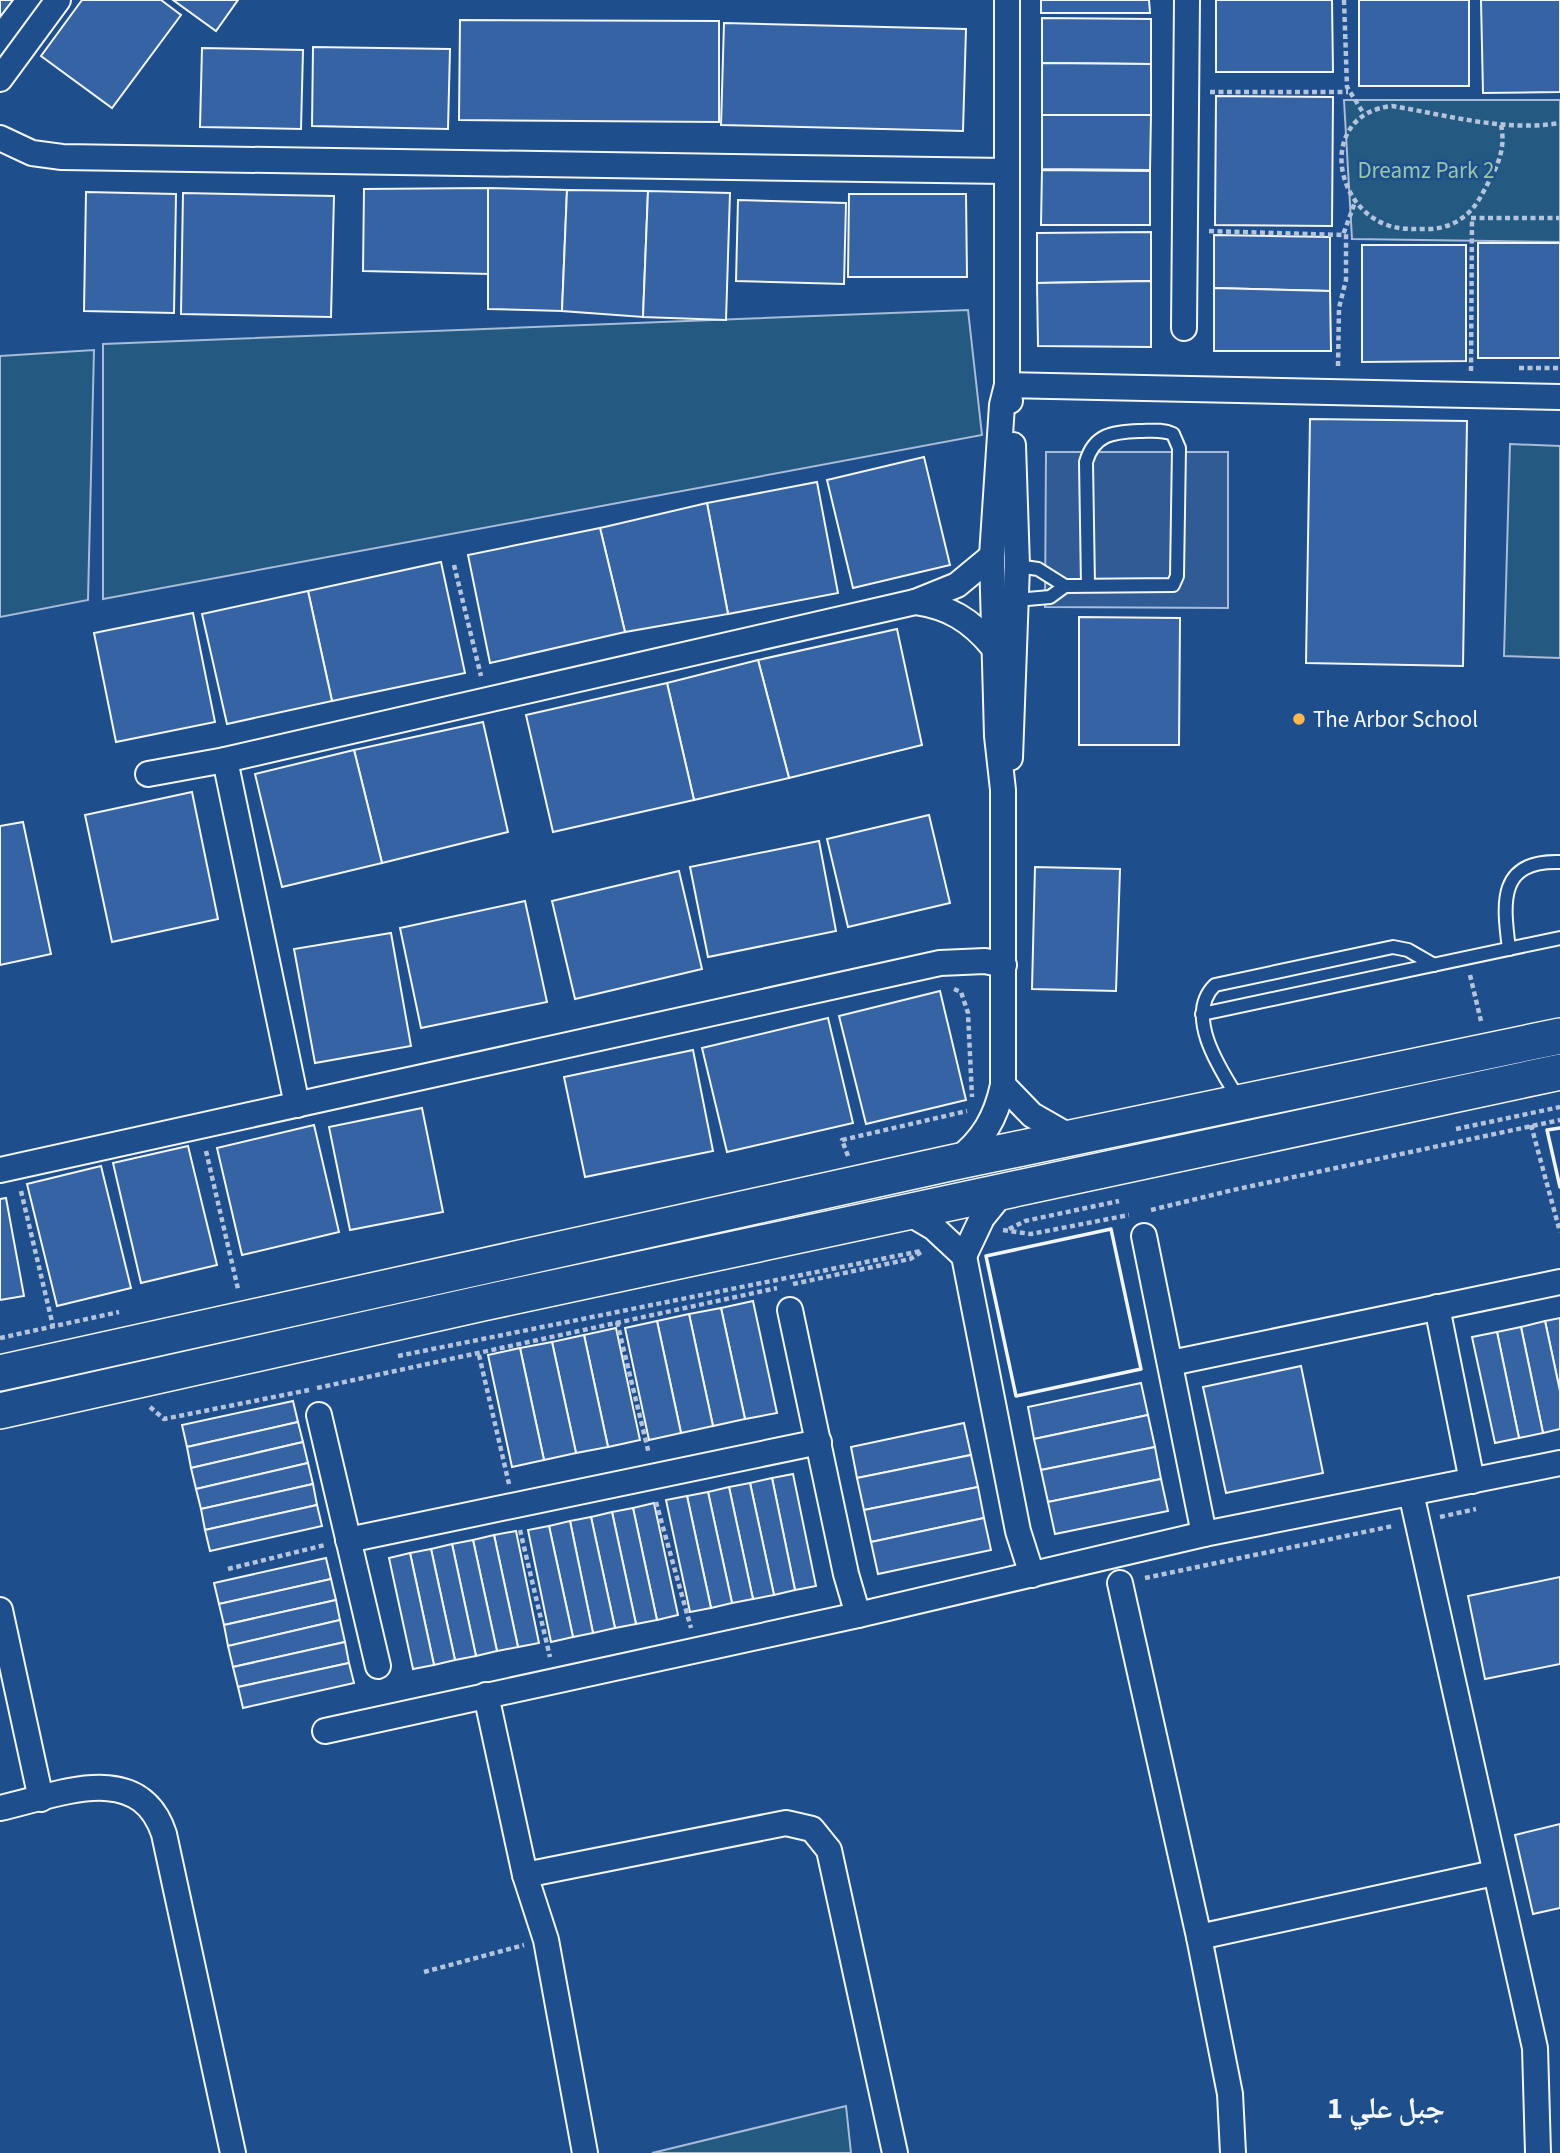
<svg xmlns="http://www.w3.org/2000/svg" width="1560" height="2153" viewBox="0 0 1560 2153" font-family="'Source Sans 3','Noto Naskh Arabic',sans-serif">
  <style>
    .green { fill: #245a82; stroke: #a8bbd7; stroke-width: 2 }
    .parking { fill: #305b95; stroke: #a8bbd7; stroke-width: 2 }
    .building { fill: #3563a3; stroke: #f2f6ff; stroke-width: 2 }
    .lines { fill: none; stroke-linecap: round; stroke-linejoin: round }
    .lane-casing { stroke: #f2f6ff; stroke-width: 16 }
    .street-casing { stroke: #f2f6ff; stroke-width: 28 }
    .secondary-casing { stroke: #f2f6ff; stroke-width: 38 }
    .path { stroke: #b3c4dc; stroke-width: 4.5; stroke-dasharray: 5 3.5; stroke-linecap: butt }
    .lane { stroke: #1f4e8c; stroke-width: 12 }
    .street { stroke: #1f4e8c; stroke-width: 24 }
    .secondary { stroke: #1f4e8c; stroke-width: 35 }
    .wall { stroke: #f2f6ff; stroke-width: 3.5 }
    .poi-dot { fill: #ffb74d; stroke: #1f4e8c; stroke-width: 2.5 }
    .labels { text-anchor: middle; stroke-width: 5; stroke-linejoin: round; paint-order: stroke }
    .park-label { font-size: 23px; fill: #97c8a6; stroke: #1f4e8c }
    .poi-label { font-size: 23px; fill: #f2f6ff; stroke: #1f4e8c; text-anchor: start }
    .district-label { font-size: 30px; font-weight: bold; fill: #f2f6ff; stroke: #1f4e8c }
  </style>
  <rect width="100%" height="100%" fill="#1f4e8c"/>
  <g class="green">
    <polygon points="1344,100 1560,100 1560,242 1352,239"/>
    <polygon points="968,310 982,435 103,599 103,344"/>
    <polygon points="94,350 88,600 0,617 0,356"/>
    <polygon points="1510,444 1560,446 1560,658 1504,656"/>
    <polygon points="846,2106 851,2153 652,2153"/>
  </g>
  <polygon class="parking" points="1046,452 1228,452 1228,608 1045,607"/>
  <g class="building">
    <polygon points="0,0 13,0 0,17"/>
    <polygon points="82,0 161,0 181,15 112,108 41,56"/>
    <polygon points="173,0 238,0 216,31"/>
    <polygon points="1041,0 1149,0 1150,13 1041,13"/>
    <polygon points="1216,0 1332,0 1333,72 1216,72"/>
    <rect x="1359" y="0" width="110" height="86"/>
    <polygon points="1481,0 1560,0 1560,92 1483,93"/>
    <polygon points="1042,18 1151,19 1151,64 1042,63"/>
    <polygon points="460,20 719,21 719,122 459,120"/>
    <polygon points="724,23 966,29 963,131 721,125"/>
    <polygon points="313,47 450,49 448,129 312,126"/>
    <polygon points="202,48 303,50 301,129 200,127"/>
    <polygon points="1042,63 1151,64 1151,115 1042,115"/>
    <polygon points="1216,96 1333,97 1332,226 1215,225"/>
    <polygon points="1042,115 1151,115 1150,170 1042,169"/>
    <polygon points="1042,170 1150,171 1150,225 1041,225"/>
    <polygon points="488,188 490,274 363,271 364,189"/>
    <polygon points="488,188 567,190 562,311 488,309"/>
    <polygon points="567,190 648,191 643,317 562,311"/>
    <polygon points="648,191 730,193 726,320 643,317"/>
    <polygon points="86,192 176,194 174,313 84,311"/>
    <polygon points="183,193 334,196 331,317 181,314"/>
    <polygon points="849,194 966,194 967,277 848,277"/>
    <polygon points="738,200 846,203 844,284 736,281"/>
    <polygon points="1151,232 1151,281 1037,283 1037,233"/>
    <polygon points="1214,235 1330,237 1330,291 1214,288"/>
    <rect x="1478" y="243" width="82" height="115"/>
    <polygon points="1362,245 1466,245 1466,361 1362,362"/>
    <polygon points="1151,281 1151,347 1038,346 1037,283"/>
    <polygon points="1214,288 1330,291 1331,351 1214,351"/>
    <polygon points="1310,419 1467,421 1463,666 1306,663"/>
    <polygon points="924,457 950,565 853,588 827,480"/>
    <polygon points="817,482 838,593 728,614 707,503"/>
    <polygon points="707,503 728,614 625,632 600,528"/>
    <polygon points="600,528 625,632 490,663 468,555"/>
    <polygon points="441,562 465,673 332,701 308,591"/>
    <polygon points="308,591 332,701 227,724 202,614"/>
    <polygon points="193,613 215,722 116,742 94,633"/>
    <polygon points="1079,617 1180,618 1179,745 1079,745"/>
    <polygon points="897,629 922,745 789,778 758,660"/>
    <polygon points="758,660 789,778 694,800 667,683"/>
    <polygon points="667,683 694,800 553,832 526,715"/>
    <polygon points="483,722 508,832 382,863 354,750"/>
    <polygon points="354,750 382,863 282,887 255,774"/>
    <polygon points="192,792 218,919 112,942 85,815"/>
    <polygon points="929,815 950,903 848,927 827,839"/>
    <polygon points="23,822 51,954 0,965 0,826"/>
    <polygon points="819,841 836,931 708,957 690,867"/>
    <polygon points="1035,867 1120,869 1116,991 1032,989"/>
    <polygon points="679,871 702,969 575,999 552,901"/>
    <polygon points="525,901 547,1002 421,1028 400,928"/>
    <polygon points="391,933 411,1046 315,1063 294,949"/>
    <polygon points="940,991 966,1100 866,1124 839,1016"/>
    <polygon points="828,1018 853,1123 727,1152 702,1048"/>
    <polygon points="693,1050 713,1151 585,1177 564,1077"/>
    <polygon points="422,1108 443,1212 350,1230 329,1127"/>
    <polygon points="314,1125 339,1232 242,1255 217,1148"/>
    <polygon points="188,1146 217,1265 141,1283 113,1163"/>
    <polygon points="101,1166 131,1288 57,1306 27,1184"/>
    <polygon points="6,1198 24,1296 0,1300 0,1199"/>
    <polygon points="753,1301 777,1413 745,1419 721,1308"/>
    <polygon points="721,1308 745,1419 713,1426 689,1314"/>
    <polygon points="689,1314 713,1426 681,1433 657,1321"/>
    <polygon points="1560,1318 1560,1391 1545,1321"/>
    <polygon points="657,1321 681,1433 649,1440 625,1328"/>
    <polygon points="1545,1321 1560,1391 1560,1429 1543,1433 1521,1327"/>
    <polygon points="1521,1327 1543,1433 1519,1438 1497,1332"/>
    <polygon points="616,1328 640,1440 608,1447 584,1335"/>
    <polygon points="1497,1332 1519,1438 1495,1443 1472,1337"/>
    <polygon points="584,1335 608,1447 576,1453 552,1342"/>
    <polygon points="552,1342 576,1453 544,1460 520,1348"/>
    <polygon points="520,1348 544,1460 512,1467 488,1355"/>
    <polygon points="1301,1366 1323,1473 1226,1493 1203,1387"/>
    <polygon points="1141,1383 1148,1415 1034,1439 1028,1407"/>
    <polygon points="293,1401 298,1422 187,1447 182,1425"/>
    <polygon points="1148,1415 1155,1447 1041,1470 1034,1439"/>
    <polygon points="298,1422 303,1442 191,1468 187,1447"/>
    <polygon points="964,1423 971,1455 857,1478 851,1447"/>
    <polygon points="303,1442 308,1463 196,1489 191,1468"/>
    <polygon points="1155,1447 1161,1479 1048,1502 1041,1470"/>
    <polygon points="971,1455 978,1487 864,1510 857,1478"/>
    <polygon points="308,1463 313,1484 201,1509 196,1489"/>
    <polygon points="793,1474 816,1586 795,1590 772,1478"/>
    <polygon points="772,1478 795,1590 774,1595 750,1483"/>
    <polygon points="1161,1479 1168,1511 1055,1534 1048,1502"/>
    <polygon points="750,1483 774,1595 753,1599 729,1487"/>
    <polygon points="313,1484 317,1505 205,1530 201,1509"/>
    <polygon points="729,1487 753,1599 732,1603 708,1492"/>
    <polygon points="978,1487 984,1518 871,1542 864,1510"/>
    <polygon points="708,1492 732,1603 711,1608 687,1496"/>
    <polygon points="687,1496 711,1608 690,1612 666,1500"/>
    <polygon points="654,1503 678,1615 657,1620 633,1508"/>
    <polygon points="317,1505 322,1526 210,1551 205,1530"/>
    <polygon points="633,1508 657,1620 636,1624 612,1512"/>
    <polygon points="612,1512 636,1624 615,1628 591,1517"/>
    <polygon points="591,1517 615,1628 593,1633 570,1521"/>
    <polygon points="984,1518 991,1550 878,1574 871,1542"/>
    <polygon points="570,1521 593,1633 573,1637 549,1526"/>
    <polygon points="549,1526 573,1637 551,1642 528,1530"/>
    <polygon points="516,1531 539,1643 518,1647 494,1535"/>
    <polygon points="494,1535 518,1647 497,1651 473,1540"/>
    <polygon points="473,1540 497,1651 476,1656 452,1544"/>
    <polygon points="452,1544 476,1656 455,1660 431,1549"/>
    <polygon points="431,1549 455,1660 434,1665 410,1553"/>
    <polygon points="410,1553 434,1665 413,1669 389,1558"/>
    <polygon points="326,1558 331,1579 219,1604 214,1583"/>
    <polygon points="1560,1577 1560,1664 1485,1679 1468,1596"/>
    <polygon points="331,1579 336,1600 224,1625 219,1604"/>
    <polygon points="336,1600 340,1620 228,1646 224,1625"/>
    <polygon points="340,1620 345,1642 233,1667 228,1646"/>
    <polygon points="345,1642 349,1663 238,1687 233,1667"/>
    <polygon points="349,1663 354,1683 243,1708 238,1687"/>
    <polygon points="1560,1824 1560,1908 1533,1914 1515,1835"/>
  </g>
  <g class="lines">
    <defs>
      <g id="lane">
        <path d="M1017 566 1038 569 1065 586 1173 585 1177 576 1179 448 1173 434C1162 429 1151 431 1139 431 1113 432 1094 434 1086 462L1088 585"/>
        <polyline points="1016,600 1050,597 1065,586"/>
        <path d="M1509 949C1503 902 1498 860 1560 862"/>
        <polyline points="1202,1014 1560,938"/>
        <path d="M1240 1101C1222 1072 1183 1016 1215 985L1393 947 1408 950 1434 965"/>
      </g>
      <g id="street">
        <polyline points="1007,0 1007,385 1010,401"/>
        <polyline points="0,79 58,0"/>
        <polyline points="0,138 32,153 62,157 1005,171"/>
        <polyline points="1184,328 1187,0"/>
        <polyline points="1007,385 1560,397"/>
        <path d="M915 602C949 607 971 620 993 647"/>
        <polyline points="1010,758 1017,566 1013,445"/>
        <polyline points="225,760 297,1105"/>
        <polyline points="148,774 225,760 915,602 957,585 992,556"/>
        <polyline points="1003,1085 1032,1115 1074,1139"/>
        <path d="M956 1161C983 1140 996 1118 1003 1085V790L997 736 992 556 1002 405 1007 385"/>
        <polyline points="0,1170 940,963 985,961 1004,965"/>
        <polyline points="907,1212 934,1228 964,1256 1018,1531 1032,1575"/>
        <polyline points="1144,1236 1204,1534"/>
        <polyline points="964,1256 982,1218 1003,1192"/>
        <polyline points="1437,1307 1472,1481"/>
        <polyline points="790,1310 846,1574 858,1615"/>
        <polyline points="1171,1363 1560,1282"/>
        <polyline points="319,1415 378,1666"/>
        <polyline points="1411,1493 1535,2048 1538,2153"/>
        <polyline points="348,1540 819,1442"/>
        <polyline points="1120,1583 1199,1937 1230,2094 1233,2153"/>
        <polyline points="0,1610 41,1799"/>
        <polyline points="486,1695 525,1875 546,1940 585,2153"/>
        <polyline points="325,1731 858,1615 1204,1534 1560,1463"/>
        <path d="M0 1808C56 1796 139 1758 164 1834L233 2153"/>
        <polyline points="525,1875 786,1823 812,1829 829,1850 895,2153"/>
        <polyline points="1199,1937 1494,1873"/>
      </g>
      <g id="secondary">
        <polyline points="0,1373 955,1162 1560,1036"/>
        <polyline points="0,1411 483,1303 1560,1072"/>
      </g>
    </defs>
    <use href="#lane" class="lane-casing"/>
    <use href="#street" class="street-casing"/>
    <use href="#secondary" class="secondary-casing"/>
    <g class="path">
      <polyline points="1344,0 1347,87 1364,114"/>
      <polyline points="1210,92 1348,92"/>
      <path d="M1501 125C1507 153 1494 172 1481 196 1471 215 1453 228 1430 229 1415 229 1401 230 1387 225 1330 204 1321 113 1392 106 1447 115 1504 132 1560 123"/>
      <polyline points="1471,218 1560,218"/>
      <polyline points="1209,231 1343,235 1355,202"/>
      <polyline points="1338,366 1339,308 1346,280 1346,232"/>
      <polyline points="1519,368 1560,368"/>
      <polyline points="1471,371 1472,218"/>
      <polyline points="454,565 481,676"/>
      <polyline points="1470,975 1481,1021"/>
      <polyline points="954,989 961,992 968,1013 972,1097"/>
      <polyline points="1531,1125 1560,1232"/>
      <polyline points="1456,1129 1560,1107"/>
      <polyline points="206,1151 238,1289"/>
      <polyline points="848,1156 842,1140 967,1111"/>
      <polyline points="21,1191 53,1326"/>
      <polyline points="1151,1210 1233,1190 1560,1120"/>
      <polyline points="1009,1229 1025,1221 1119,1201"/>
      <polyline points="1003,1230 1031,1234 1129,1215"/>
      <polyline points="793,1284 910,1259 923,1251"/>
      <polyline points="617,1322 649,1454"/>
      <polyline points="0,1338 119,1312"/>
      <polyline points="479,1355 509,1484"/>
      <polyline points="398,1356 921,1251"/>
      <polyline points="317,1388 777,1288"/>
      <polyline points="150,1407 164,1419 309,1390"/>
      <polyline points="656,1502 691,1628"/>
      <polyline points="1440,1517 1476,1509"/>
      <polyline points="520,1530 550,1657"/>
      <polyline points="228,1569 325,1545"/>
      <polyline points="1145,1578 1393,1526"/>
      <polyline points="424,1972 524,1945"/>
    </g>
    <use href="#lane" class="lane"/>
    <use href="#street" class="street"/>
    <use href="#secondary" class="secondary"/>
    <g class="wall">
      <polyline points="1560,1128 1547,1130 1560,1187"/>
      <polygon points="1111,1229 1141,1369 1016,1396 986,1256"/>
    </g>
  </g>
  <circle class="poi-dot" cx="1299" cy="719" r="7"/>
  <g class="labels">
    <g class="park-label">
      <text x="1426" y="178">Dreamz Park 2</text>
    </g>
    <g class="poi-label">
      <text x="1313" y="727">The Arbor School</text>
    </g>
    <g class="district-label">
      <text x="1386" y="2118">جبل علي 1</text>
    </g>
  </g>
</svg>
